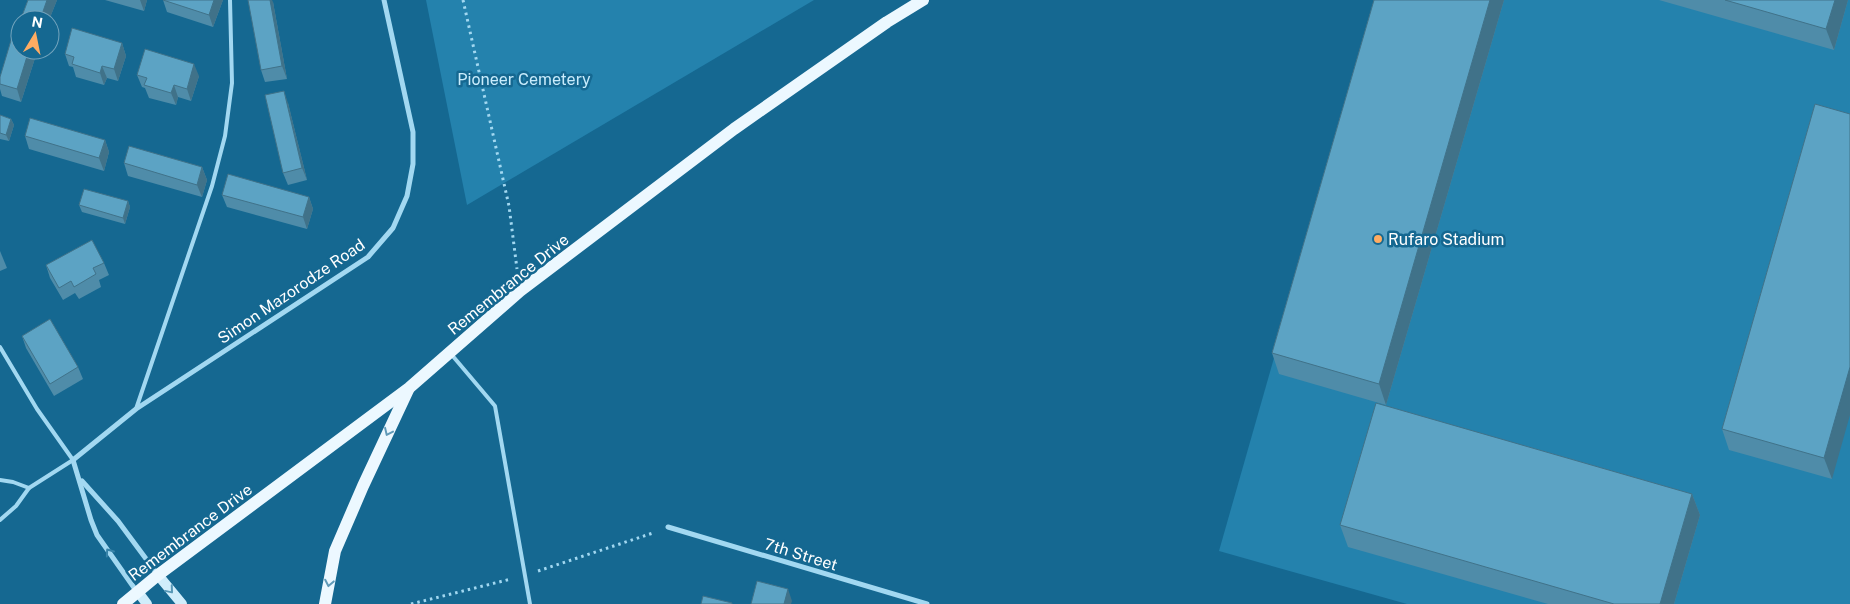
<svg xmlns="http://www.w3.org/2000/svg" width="1850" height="604" viewBox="0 0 1850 604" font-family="'Public Sans',sans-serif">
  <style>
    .green { fill: #2482ad }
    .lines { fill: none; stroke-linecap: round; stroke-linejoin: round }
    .path { stroke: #a2d8f1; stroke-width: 3; stroke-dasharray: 2.5 4; stroke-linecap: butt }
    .lane { stroke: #a2d8f1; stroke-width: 4 }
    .street { stroke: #a2d8f1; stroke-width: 5 }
    .secondary { stroke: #d0edfb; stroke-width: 10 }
    .primary { stroke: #ecf8ff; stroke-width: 12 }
    .wall { fill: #4f8ca9 }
    .shaded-wall { fill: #407289 }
    .building { fill: #5ca3c4; stroke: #407289 }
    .oneway { stroke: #609ab8 }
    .oneway2 { stroke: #3884a9 }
    .oneway3 { stroke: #5697b6 }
    .poi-dot { fill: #ffac62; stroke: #156891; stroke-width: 2 }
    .labels { text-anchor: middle; stroke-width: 5; stroke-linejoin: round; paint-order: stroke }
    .park-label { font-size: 16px; fill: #c9ecfc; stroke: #156891 }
    .poi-label { font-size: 16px; fill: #fff; stroke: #156891; text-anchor: start }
    .street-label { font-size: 16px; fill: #fff; stroke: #156891 }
  </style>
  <rect width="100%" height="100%" fill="#156891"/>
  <g class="green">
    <polygon points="426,0 814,0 467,205"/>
    <polygon points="1376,0 1850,0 1850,604 1407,604 1219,551"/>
  </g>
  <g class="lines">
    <g class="path">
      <polyline points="463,0 509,206 517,269"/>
      <polyline points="538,571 653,533"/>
      <polyline points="411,604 511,579"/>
    </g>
    <g class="lane">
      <polyline points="0,347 37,409 73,460 29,488 13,482 0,480"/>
      <polyline points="451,354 495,406 530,604"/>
      <polyline points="136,409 212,186 225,136 232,83 230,0"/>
      <polyline points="0,520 16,506 29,488"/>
    </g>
    <g class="street">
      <polyline points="82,481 118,521 158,575"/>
      <polyline points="668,527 927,604"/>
      <polyline points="137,592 97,535 91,520 73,460 136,409 368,257 393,228 407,196 413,164 413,132 384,0"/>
    </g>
    <g class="secondary">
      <polyline points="158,575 182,604"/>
      <polyline points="138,592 147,604"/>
    </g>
    <g class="primary">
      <polyline points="123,604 158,575 409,388 520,291 734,129 887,22 923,0"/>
      <polyline points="325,604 335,551 363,486 408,390"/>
    </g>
  </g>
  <g class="wall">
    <polygon points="28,0 57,0 49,20 23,20 22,16"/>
    <polygon points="105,0 147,0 144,11"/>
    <polygon points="163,0 223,0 213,27 167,12"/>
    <polygon points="1374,0 1504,0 1386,405 1279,374 1272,353"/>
    <polygon points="1659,0 1848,0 1834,50"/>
    <polygon points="273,2 287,79 265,82 261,70"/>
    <polygon points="122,43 126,56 118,81 107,78 104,85 76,77 73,67 69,66 65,54"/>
    <polygon points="36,55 21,102 2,96 0,89 0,77"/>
    <polygon points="137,75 199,76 191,101 178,97 176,105 149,98 145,88 142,87"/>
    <polygon points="288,103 307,180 288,185 283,173"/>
    <polygon points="1815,104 1832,479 1729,450 1722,429"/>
    <polygon points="0,115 11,119 14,125 9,141 0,139"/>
    <polygon points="25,136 105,140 109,152 104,171 29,149"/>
    <polygon points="124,163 202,167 207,180 202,197 128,176"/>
    <polygon points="222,195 309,197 313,209 307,229 227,207"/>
    <polygon points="128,201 130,207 125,224 82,212 79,205"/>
    <polygon points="0,251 7,268 0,271"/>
    <polygon points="104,263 109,275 99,280 101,287 79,299 75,293 63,300 50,278 46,265"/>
    <polygon points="22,336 78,367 83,379 54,396 26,348"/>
    <polygon points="1692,494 1700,515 1674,604 1548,604 1348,547 1340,525"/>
  </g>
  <g class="shaded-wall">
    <polygon points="47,0 57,0 49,20 40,20"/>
    <polygon points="140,0 147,0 144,11"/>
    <polygon points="214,0 223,0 213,27 209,15"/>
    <polygon points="270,0 272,0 273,2 287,79 282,66"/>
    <polygon points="1490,0 1504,0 1386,405 1379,384"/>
    <polygon points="1835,0 1848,0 1834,50 1826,29"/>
    <polygon points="122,43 126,56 118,81 114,69"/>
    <polygon points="29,50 34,50 36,55 21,102 17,89"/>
    <polygon points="194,64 199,76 191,101 187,89"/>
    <polygon points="102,66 107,78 104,85 100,73"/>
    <polygon points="174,85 178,97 176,105 171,93"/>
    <polygon points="284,91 288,103 307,180 302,168"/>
    <polygon points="11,119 14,125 9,141 6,135"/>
    <polygon points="105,140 109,152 104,171 99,158"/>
    <polygon points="202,167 207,180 202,197 197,185"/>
    <polygon points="309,197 313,209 307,229 303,217"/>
    <polygon points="128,201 130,207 125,224 123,218"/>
    <polygon points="1850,367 1850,415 1832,479 1824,458"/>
    <polygon points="1692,494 1700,515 1674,604 1660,604"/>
    <polygon points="788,589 792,601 791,604 784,604"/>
  </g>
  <g class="building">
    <polygon points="28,0 47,0 40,20 32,20 22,16"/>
    <polygon points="163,0 214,0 209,15"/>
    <polygon points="248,0 270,0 282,66 261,70"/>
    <polygon points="1374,0 1490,0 1379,384 1272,353"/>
    <polygon points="1725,0 1835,0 1826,29"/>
    <polygon points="72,28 122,43 114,69 102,66 100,73 72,64 74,57 65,54"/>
    <polygon points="12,37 20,39 20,50 29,50 17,89 0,84 0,77"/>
    <polygon points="145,49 194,64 187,89 174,85 171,93 144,85 147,78 137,75"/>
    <polygon points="284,91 302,168 283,173 265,95"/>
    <polygon points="1815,104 1850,114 1850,367 1824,458 1722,429"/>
    <polygon points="0,115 11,119 6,135 0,133"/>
    <polygon points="30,118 105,140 99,158 25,136"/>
    <polygon points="129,146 202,167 197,185 124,163"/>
    <polygon points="228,174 309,197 303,217 222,195"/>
    <polygon points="84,189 128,201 123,218 79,205"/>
    <polygon points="92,240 104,263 93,268 96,274 74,287 71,281 59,288 46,265"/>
    <polygon points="50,319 78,367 50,384 22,336"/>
    <polygon points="1376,403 1692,494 1660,604 1614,604 1340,525"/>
    <polygon points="757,581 788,589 784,604 751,604"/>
    <polygon points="703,596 732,603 732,604 701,604"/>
  </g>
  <defs><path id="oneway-chevron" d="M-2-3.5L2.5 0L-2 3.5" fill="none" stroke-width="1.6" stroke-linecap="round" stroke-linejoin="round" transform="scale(1.25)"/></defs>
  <g class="oneway">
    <use href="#oneway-chevron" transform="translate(388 432) rotate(115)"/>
    <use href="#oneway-chevron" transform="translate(329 583) rotate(101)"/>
  </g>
  <use class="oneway2" href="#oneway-chevron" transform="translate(109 552) rotate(-125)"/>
  <use class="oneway3" href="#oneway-chevron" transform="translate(170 590) rotate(50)"/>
  <circle class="poi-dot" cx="1378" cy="239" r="5"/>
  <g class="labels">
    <g class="park-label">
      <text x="524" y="85">Pioneer Cemetery</text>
    </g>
    <g class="poi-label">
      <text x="1388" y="245">Rufaro Stadium</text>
    </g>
    <g class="street-label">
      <text transform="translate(508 284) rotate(-39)" y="6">Remembrance Drive</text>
      <text transform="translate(291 291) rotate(-34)" y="6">Simon Mazorodze Road</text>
      <text transform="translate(190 532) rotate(-37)" y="6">Remembrance Drive</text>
      <text transform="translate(801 554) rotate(17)" y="6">7th Street</text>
    </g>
  </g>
  <g transform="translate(35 35) rotate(10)"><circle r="24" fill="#156891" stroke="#73a4bd"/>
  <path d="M0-4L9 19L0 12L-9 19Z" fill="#ffac62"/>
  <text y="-8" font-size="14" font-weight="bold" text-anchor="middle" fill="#ffffff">N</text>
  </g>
</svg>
